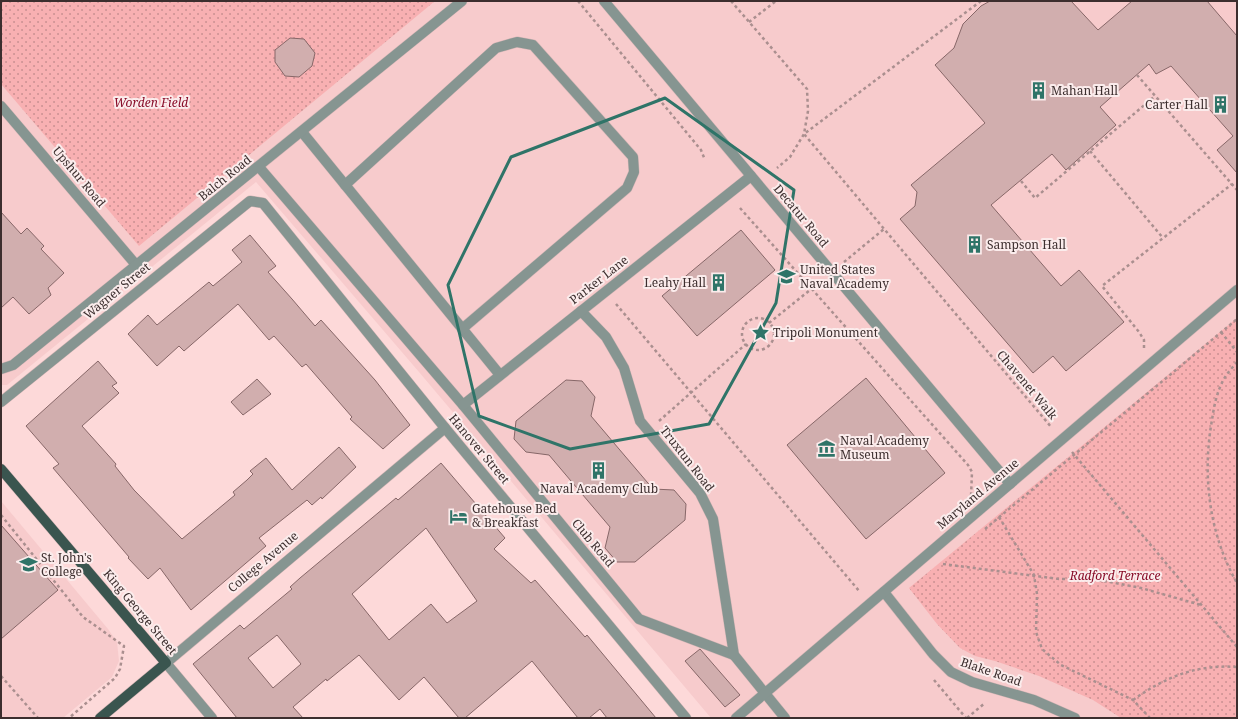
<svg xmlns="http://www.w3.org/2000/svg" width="1238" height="719" viewBox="0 0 1238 719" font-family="'Noto Serif',serif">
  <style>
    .built { fill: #f7cbcc }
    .park { fill: url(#park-dots) }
    .building { fill: #d1aeae; stroke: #876768; fill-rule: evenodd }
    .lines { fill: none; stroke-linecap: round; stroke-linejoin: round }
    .minor-casing { stroke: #d6b7b7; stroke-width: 11 }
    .major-casing { stroke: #d6b7b7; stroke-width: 11 }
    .path { stroke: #aa8f8f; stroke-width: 2.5; stroke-dasharray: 3 3; stroke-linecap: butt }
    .minor { stroke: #869591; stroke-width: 10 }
    .major { stroke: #3a554f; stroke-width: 10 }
    .marked { fill: none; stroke: #2f7468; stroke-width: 3; stroke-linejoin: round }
    .labels { text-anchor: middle; stroke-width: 4; stroke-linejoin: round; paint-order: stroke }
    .poi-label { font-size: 12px; fill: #3c2e2e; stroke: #fbecec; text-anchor: start }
    .park-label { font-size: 12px; font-style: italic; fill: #890d29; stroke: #fbecec }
    .street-label { font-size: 12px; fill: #3c2e2e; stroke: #fbecec }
  </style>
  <defs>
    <pattern id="park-dots" width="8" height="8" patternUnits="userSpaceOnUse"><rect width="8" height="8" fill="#f8b0b2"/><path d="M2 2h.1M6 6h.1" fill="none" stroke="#ca9091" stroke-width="1.8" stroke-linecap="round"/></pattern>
  </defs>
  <rect width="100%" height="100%" fill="#fdd9d9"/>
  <g class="built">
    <polygon points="1,1 1237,1 1237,718 711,718 419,372 256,182 7,385 1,385"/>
    <polygon points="1,501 108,629 117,642 119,661 112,677 63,718 1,718"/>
  </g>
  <g class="park">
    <polygon points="1,1 435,1 139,246 1,84"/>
    <polygon points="1237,318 1237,718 1121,718 1093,700 1039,676 995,661 975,656 960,648 937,624 909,588"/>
  </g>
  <g class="building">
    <polygon points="990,1 1071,1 1098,30 1132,1 1207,1 1237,36 1237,173 1217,150 1233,136 1171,66 1156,74 1149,64 1100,107 1116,125 1066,170 1052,154 991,205 1061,286 1079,270 1124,322 1066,371 1053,356 1033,373 900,219 915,206 917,192 911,185 985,123 935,65 954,48 963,24 981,6"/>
    <polygon points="290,38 304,39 315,53 312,66 299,77 285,76 275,62 275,50"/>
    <polygon points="1,212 21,234 27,228 44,246 41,249 64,273 48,288 51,295 29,314 13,297 1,308"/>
    <polygon points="741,230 775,270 697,336 662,296"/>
    <polygon points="250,235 276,266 268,272 292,299 315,326 321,320 375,380 410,425 383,449 350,419 352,417 306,364 302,367 274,336 269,340 238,304 184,351 179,346 157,366 128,334 148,315 157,325 209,282 213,286 242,262 232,250"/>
    <polygon points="98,361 117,383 112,386 119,393 82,426 116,464 115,466 134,490 182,539 235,495 233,492 247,480 253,474 250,471 266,458 292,490 339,447 356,467 322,499 321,497 312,505 307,500 259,538 266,546 191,610 160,568 148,579 128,558 129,557 53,468 59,464 26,426"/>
    <polygon points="866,378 945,473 866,539 787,445"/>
    <polygon points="257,379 271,394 243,415 231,402"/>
    <polygon points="566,380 582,381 595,397 591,416 653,489 674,490 686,504 685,520 635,562 617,562 605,548 610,527 549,455 526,452 514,439 516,421"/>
    <path d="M441 463 505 538 494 549 531 583 535 580 585 637 587 635 656 718H607L600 709 589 718H578L532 661 465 718H459L424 677 399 700 359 655 327 681 326 679 293 707 303 718H237L193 664 240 625 244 629 292 589 290 587 300 578 396 498 398 500ZM426 528 477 601 447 623 431 604 389 640 352 594ZM277 635 301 664 273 688 248 658Z"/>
    <polygon points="1,525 58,590 1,639"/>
    <polygon points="700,649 740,695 725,707 685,661"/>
  </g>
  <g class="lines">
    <defs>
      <g id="minor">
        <polyline points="604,1 1010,484"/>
        <polyline points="1,106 137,266"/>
        <polyline points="302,132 500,375"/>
        <polyline points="259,167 463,405 639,619 734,655"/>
        <polyline points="345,185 496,48 517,42 533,45 633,157 634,172 627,188 462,329"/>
        <polyline points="581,311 606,337 624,368 640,421 700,493 713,519 734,655 785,718"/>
        <polyline points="1,369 13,365 462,1"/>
        <polyline points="1,402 250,201 263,203 445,428 686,718"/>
        <polyline points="463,405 751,176"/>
        <polyline points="884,592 933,654 951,672 972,682 1034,700 1075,718"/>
        <polyline points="212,718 166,663 445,428"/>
        <polyline points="736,718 1237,290"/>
      </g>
      <polyline id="major" points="1,469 166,663 100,718"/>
    </defs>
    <use href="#minor" class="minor-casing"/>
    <use href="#major" class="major-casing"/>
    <g class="path">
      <polyline points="578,1 701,150 705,160"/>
      <polyline points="731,1 807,89 808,111 804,134 790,157 777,168"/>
      <polyline points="981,1 804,134 1052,428"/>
      <polyline points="749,22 776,1"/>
      <polyline points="1137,75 1237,190"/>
      <polyline points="1090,151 1163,238"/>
      <polyline points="1021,181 1035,198 1155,96"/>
      <polyline points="740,208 968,465 972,472 971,497"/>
      <polyline points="844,262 884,229"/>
      <polyline points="616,304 860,592"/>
      <circle cx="758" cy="334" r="16"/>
      <polyline points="769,323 820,282"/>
      <polyline points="1221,332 1237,352"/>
      <polyline points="1144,348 1144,340 1139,332 1102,286 1232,184"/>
      <path d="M1237 362C1233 367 1227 373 1224 379 1217 391 1214 406 1212 420 1202 475 1209 534 1237 583"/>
      <polyline points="659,421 746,344"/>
      <polyline points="1072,452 1237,647"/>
      <polyline points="1,515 83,617 124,646 120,669 115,678 69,718"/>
      <polyline points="999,517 1034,575 1037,594 1036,632 1042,649 1061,665 1133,700 1150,718"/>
      <polyline points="985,529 1237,319"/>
      <polyline points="943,564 1059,579 1088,579 1110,582 1141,588 1201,605"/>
      <polyline points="1,676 38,718"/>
      <polyline points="934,680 966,718"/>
      <path d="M1133 700C1165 677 1197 664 1237 667"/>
      <polyline points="967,718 985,703"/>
    </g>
    <use href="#minor" class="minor"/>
    <use href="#major" class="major"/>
  </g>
  <path class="marked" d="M665 98 794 190 776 303 709 424 570 449 479 416 448 285 511 157Z"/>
  <defs>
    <symbol id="building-bare" viewBox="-9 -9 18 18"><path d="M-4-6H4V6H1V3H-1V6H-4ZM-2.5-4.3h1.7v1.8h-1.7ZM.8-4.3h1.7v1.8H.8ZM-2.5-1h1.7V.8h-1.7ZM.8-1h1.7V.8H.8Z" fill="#2f7468" stroke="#fbecec" stroke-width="2.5" paint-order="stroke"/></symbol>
    <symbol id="university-bare" viewBox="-9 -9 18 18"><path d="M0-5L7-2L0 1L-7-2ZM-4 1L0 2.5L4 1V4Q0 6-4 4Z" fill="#2f7468" stroke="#fbecec" stroke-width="2.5" paint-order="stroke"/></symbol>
    <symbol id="sight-bare" viewBox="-9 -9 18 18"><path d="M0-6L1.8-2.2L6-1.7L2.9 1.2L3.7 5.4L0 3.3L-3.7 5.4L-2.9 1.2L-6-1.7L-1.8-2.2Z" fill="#2f7468" stroke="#fbecec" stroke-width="2.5" paint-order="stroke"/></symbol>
    <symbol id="museum-bare" viewBox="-9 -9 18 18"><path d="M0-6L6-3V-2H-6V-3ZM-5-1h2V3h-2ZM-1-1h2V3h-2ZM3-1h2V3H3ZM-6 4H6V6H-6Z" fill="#2f7468" stroke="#fbecec" stroke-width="2.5" paint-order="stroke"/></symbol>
    <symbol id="hotel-bare" viewBox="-9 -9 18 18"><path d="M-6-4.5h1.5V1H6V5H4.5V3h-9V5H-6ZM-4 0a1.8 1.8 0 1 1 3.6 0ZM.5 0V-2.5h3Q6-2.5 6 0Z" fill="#2f7468" stroke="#fbecec" stroke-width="2.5" paint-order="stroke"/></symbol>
  </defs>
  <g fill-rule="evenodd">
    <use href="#building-bare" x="1026" y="78" width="25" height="25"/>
    <use href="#building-bare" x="1208" y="92" width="25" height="25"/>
    <use href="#building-bare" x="962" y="232" width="25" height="25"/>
    <use href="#university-bare" x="774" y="264" width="25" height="25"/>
    <use href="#building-bare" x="706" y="270" width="25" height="25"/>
    <use href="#sight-bare" x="748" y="320" width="25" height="25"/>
    <use href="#museum-bare" x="814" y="436" width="25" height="25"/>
    <use href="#building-bare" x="586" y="458" width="25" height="25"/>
    <use href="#hotel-bare" x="446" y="504" width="25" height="25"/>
    <use href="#university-bare" x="16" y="552" width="25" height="25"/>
  </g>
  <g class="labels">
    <g class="poi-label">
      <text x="1051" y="95">Mahan Hall</text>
      <text x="1208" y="109" text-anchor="end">Carter Hall</text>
      <text x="987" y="249">Sampson Hall</text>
      <text x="800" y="274">United States<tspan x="800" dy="14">Naval Academy</tspan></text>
      <text x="706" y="287" text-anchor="end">Leahy Hall</text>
      <text x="773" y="337">Tripoli Monument</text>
      <text x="840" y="445">Naval Academy<tspan x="840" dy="14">Museum</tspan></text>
      <text x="599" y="493" text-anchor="middle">Naval Academy Club</text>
      <text x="472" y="513">Gatehouse Bed<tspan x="472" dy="14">&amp; Breakfast</tspan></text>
      <text x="41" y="562">St. John's<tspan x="41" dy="14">College</tspan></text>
    </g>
    <g class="park-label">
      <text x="151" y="107">Worden Field</text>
      <text x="1115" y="580">Radford Terrace</text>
    </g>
    <g class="street-label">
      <text transform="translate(79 177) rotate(50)" y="4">Upshur Road</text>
      <text transform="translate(225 178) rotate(-39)" y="4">Balch Road</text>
      <text transform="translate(801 216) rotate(50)" y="4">Decatur Road</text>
      <text transform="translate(599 280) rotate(-38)" y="4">Parker Lane</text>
      <text transform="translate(117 291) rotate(-39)" y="4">Wagner Street</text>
      <text transform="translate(1027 385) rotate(50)" y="4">Chavenet Walk</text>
      <text transform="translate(479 449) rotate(50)" y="4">Hanover Street</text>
      <text transform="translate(687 459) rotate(52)" y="4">Truxtun Road</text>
      <text transform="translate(978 494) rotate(-40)" y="4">Maryland Avenue</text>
      <text transform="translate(593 543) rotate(50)" y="4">Club Road</text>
      <text transform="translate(263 562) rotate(-40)" y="4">College Avenue</text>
      <text transform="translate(140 612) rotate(50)" y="4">King George Street</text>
      <text transform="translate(991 672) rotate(19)" y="4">Blake Road</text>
    </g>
  </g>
  <rect width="1238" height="719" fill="none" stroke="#3c2e2e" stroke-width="4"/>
</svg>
